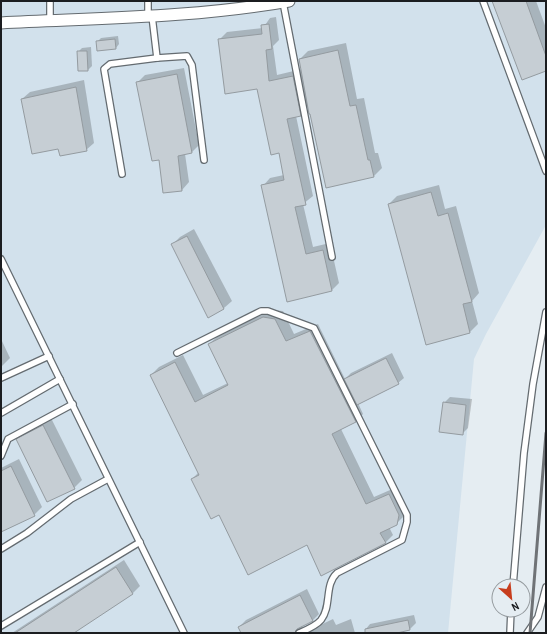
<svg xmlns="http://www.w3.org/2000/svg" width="547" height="634" viewBox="0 0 547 634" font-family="'Archivo Narrow',sans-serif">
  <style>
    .built { fill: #d2e1ec }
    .shadow { fill: #0003 }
    .building { fill: #c6ced4; stroke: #949ba0 }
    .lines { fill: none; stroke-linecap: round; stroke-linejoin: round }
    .service-casing { stroke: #646b70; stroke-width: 8 }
    .minor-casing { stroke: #646b70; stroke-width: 13 }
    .service { stroke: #fff; stroke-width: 5.5 }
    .minor { stroke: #fff; stroke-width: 11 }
    .rail { stroke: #6f7377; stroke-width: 3 }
  </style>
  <rect width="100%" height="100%" fill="#e5edf2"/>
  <polygon class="built" points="1,1 546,1 546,225 486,334 474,359 448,633 1,633"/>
  <g class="shadow">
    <polygon points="493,1 536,1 546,28 546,70"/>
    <polygon points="276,17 279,40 273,46 277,75 302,69 300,59 308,51 346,43 357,99 364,98 375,153 378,153 382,168 374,176 308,106 300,115 296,116 313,196 303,204 313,247 330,243 339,283 332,290 288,300 263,186 270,178 284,175 279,152 258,88 219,40 227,32 263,28 270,18"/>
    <polygon points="118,36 119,44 116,48 97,42 101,38"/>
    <polygon points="91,47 92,66 88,70 78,52 82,48"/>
    <polygon points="184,68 199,145 192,152 185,154 189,182 182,190 160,159 137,83 145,75"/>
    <polygon points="84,80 94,143 86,150 59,148 22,99 30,92"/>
    <polygon points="439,185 445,209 456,206 479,293 472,301 478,324 470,332 427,343 389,204 397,196"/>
    <polygon points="194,229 232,301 224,308 209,316 172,245 180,237"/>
    <polygon points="272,310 283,311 294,334 318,324 345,379 351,373 392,353 404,378 398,383 358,403 363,414 356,421 341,429 374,497 397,487 406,506 404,516 396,524 389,527 393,535 385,543 308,544 220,513 192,479 199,472 151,375 159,367 183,355 203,395 228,383 209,344 217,337"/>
    <polygon points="1,339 10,358 1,367"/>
    <polygon points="450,397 472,399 468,428 462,434 444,403"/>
    <polygon points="51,418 82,480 74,488 17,440 25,432"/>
    <polygon points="19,459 42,507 34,515 1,531 1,468"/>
    <polygon points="124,560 140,586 133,593 72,633 12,633"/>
    <polygon points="307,589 319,614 313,620 302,626 303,630 308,631 333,619 336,625 351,619 355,633 242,633 239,627 246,620"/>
    <polygon points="414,615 416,623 410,629 392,633 365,633 365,630 370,624"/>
  </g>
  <g class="building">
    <polygon points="492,1 526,1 546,56 546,71 522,80"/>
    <polygon points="269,24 272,49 266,50 269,81 293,76 301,116 287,119 306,205 295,207 306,254 323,250 332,291 287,302 261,185 284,180 279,153 271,155 257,89 225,94 218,39 262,34 261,25"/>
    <polygon points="115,39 116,49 97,51 96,41"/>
    <polygon points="338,50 350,106 356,105 368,160 370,160 374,177 326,188 310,114 309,114 299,59"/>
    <polygon points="77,51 87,51 88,71 78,71"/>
    <polygon points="177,74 192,153 178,156 182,191 163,193 159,160 152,161 136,82"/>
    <polygon points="76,87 87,151 60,156 58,149 32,154 21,99"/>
    <polygon points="431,192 438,216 448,213 472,302 463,304 470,333 426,345 388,204"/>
    <polygon points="187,236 224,309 208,318 171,244"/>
    <polygon points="263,317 275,319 286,341 310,331 356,422 332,434 366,504 389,494 399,515 397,525 380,533 386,543 321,576 307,545 248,575 219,515 211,519 191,479 199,475 150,375 175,362 195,402 228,385 208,344"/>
    <polygon points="386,358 399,384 357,405 344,379"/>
    <polygon points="443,402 466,405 463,435 439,432"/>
    <polygon points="43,425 75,489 47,502 16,439"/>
    <polygon points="11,466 35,516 1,532 1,471"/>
    <polygon points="116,567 133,594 74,633 15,633"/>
    <polygon points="300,595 313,621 297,629 295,633 241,633 238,627"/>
    <polygon points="408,620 410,630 397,633 365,633 365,629"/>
  </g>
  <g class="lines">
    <defs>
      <g id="service">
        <polyline points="50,1 50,20"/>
        <polyline points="148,1 148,17"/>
        <polyline points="483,1 546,171"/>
        <polyline points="283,2 332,257"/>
        <polyline points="152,16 157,58 187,56 192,65 204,160"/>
        <polyline points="122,174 104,69 110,64 157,58"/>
        <polyline points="1,259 184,633"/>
        <path d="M177 353 261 311H268L314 328 407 515V522L402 540 337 573C324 585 332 606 321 620 316 626 306 630 299 633"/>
        <polyline points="1,378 49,356"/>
        <polyline points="1,413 60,379"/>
        <polyline points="1,456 8,439 73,404"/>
        <polyline points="1,549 27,533 71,499 108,479"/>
        <polyline points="513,586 524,453 533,384 546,312"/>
        <polyline points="1,626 140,542"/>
        <polyline points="510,633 511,610"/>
        <polyline points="527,633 538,617 546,587"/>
      </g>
      <path id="minor" d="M1 23C97 18 194 18 289 1"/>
    </defs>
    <use href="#service" class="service-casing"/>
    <use href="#minor" class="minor-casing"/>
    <use href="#service" class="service"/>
    <use href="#minor" class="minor"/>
    <polyline class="rail" points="530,633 546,433"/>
  </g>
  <rect width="547" height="634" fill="none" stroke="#1b1d20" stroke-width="4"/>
  <g transform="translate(511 598) rotate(153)"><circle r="19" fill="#e5edf2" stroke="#949a9e"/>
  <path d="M0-3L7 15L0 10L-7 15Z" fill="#c73d1d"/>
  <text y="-6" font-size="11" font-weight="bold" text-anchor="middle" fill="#1b1d20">N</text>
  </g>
</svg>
